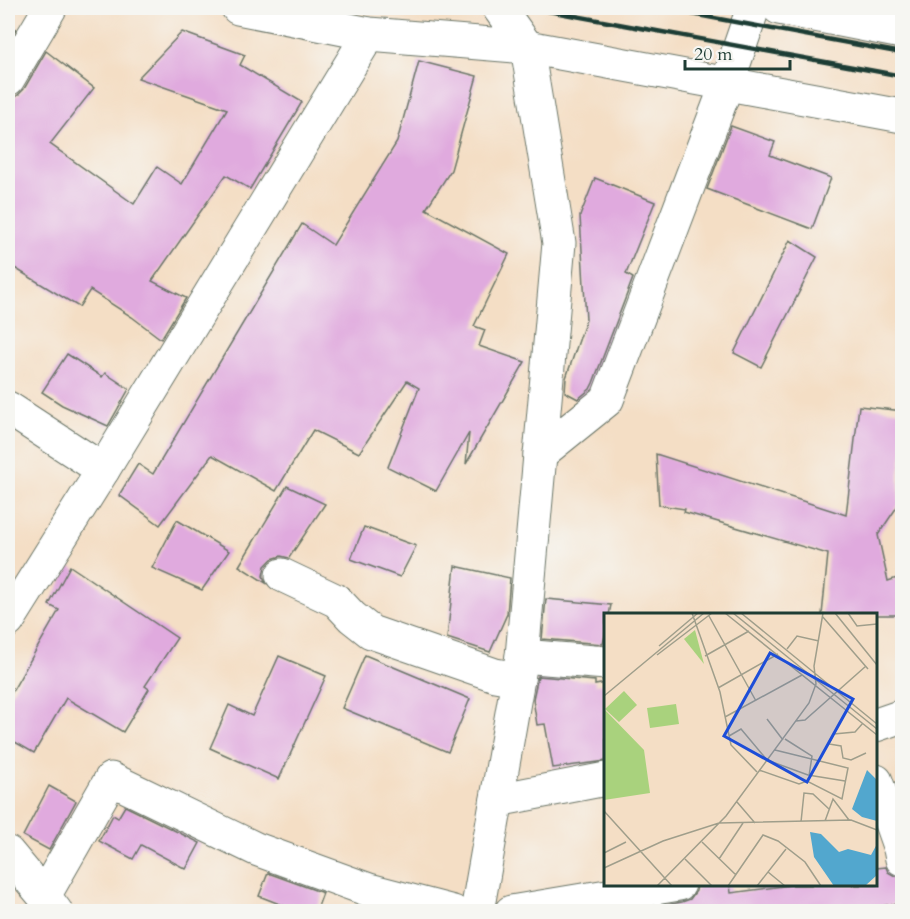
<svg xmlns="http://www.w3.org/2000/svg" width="910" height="919" viewBox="0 0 910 919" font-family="Cardo,serif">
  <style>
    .building { fill: #e0aade }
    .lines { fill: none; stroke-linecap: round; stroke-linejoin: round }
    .minor-casing { stroke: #6a7567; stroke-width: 35 }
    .minor { stroke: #fff; stroke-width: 33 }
    .rail { stroke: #1f3d34; stroke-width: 4.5 }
    .inset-road { fill: none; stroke: #9f9e8b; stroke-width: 1.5 }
    .view { fill: #1d4ed8; fill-opacity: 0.15; stroke: #1d4ed8; stroke-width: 3 }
    .inset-edge { fill: none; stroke: #1f3d34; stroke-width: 3 }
  </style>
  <rect width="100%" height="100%" fill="#f6f6f2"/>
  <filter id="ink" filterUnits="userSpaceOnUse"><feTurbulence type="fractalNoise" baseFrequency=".0167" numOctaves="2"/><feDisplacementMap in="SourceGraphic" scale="12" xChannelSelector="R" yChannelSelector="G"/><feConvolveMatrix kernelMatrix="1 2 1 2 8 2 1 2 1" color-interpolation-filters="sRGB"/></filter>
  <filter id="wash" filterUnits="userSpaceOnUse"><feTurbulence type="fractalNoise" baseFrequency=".008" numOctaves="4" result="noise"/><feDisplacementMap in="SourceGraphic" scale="24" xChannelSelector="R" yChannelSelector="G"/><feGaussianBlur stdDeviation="1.35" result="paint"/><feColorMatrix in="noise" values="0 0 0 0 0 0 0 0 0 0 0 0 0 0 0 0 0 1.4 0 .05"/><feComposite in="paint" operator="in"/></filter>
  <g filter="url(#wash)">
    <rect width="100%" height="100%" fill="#f4dec5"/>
    <g id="blocks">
      <g class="building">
        <polygon points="8,22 16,29 8,43"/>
        <polygon points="182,32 245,55 240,65 302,102 250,189 226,175 152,281 186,298 161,339 132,317 90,290 79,307 8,264 8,98 17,96 24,89 46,51 94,88 50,144 134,204 157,167 182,184 227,109 138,78"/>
        <polygon points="419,61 477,76 451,170 426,209 509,254 474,326 485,330 479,346 525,362 466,464 469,433 436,491 388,467 419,388 407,381 359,453 313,430 276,491 212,455 160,525 119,495 138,464 153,474 302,224 333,245 397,142"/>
        <polygon points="731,126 775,142 770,155 831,178 812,229 707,189"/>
        <polygon points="595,178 655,202 626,274 633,278 593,383 590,389 578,399 565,392 566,378 586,320 580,216"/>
        <polygon points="790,240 817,257 761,367 734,353"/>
        <polygon points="67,354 102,377 105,373 129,389 108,426 62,405 42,392"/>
        <polygon points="859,406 903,411 903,450 899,473 899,504 878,535 888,581 903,576 903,615 822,615 828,554 684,512 685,509 659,505 656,454 846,515"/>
        <polygon points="287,486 325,504 289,558 281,556 272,559 265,566 263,576 266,583 239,566"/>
        <polygon points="177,520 229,551 202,590 152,568"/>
        <polygon points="364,527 416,546 400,577 351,559"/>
        <polygon points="70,566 177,638 145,686 149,689 123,732 66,698 34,753 8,738 8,699 59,610 49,605"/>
        <polygon points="455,566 510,578 507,614 490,652 447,638"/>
        <polygon points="546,599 611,605 609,615 606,615 606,631 603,644 542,639"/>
        <polygon points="365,655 470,699 448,752 342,708"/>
        <polygon points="279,656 326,676 279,779 210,748 229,705 252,716"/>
        <polygon points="538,676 595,681 595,685 606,683 606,761 553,768 545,724 537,725 533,699"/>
        <polygon points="49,786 76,801 49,850 23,836"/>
        <polygon points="125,806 200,843 186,869 141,845 133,859 99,841 113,815 118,818"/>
        <polygon points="886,867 888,872 895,876 903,877 903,903 839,912 657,912 656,907 682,902 690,899 696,891 697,885 730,885 731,893 791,885 876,885 876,868"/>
        <polygon points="268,873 323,893 316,912 300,912 259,896"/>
      </g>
    </g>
  </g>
  <g filter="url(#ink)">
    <use href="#blocks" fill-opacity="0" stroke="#6a7567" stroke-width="1.5"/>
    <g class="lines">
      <defs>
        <g id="minor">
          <polyline points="238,8 369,34 527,47 902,116"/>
          <polyline points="779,8 902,32"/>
          <polyline points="8,79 50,8"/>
          <polyline points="8,408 103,470"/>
          <polyline points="540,454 607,400 727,84 753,8"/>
          <polyline points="282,575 337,601 352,617 371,632 495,675 518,679"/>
          <polyline points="8,621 103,470 369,34"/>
          <polyline points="522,656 606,663"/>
          <polyline points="876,725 902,716"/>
          <polyline points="876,781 900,849 902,859"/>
          <polyline points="497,800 606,779"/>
          <polyline points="8,853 44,896 56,912"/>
          <polyline points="44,896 111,779 256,849 369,890 453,912"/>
          <polyline points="477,912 522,656 559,243 527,47 499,8"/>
          <polyline points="511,912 679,884"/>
        </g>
      </defs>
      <use href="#minor" class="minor-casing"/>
      <use href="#minor" class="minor"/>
      <g class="rail">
        <polyline points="532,8 902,76"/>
        <polyline points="660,8 902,53"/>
      </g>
    </g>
  </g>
  <g transform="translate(604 613)">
    <rect width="273" height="273" fill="#f4dec5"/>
    <path d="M91 17 100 51 80 26Z" fill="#a9d27d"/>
    <path d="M20 78 33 92 15 109 1 96ZM72 91 75 111 46 115 43 95ZM1 97 40 137 46 180 0 187Z" fill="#a9d27d"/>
    <path d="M263 157 273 167V208L258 204 248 196ZM206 219 217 221 235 239 244 236 267 242 273 231V262L261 273H230L210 244Z" fill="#52a7ce"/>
    <path class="inset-road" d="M88 0 116 79 127 132 153 159M121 0 273 122M129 0 273 116M137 0 273 111M231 0 273 52M244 0 253 13 273 11M105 3 152 88M218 3 264 56M55 33 94 0M183 36 193 23 215 28M53 42 108 0M101 43 145 18M114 75 174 41M0 83 100 0M121 104 198 62M163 106 179 127M192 108 201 107 262 53M259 110 251 119 230 121 225 131 237 133 239 145 247 147 262 140M125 123 137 116 163 147 204 162 241 168M181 126 208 143 205 163M155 157 195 171 203 168 238 186 244 155 171 137M133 189 151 210M0 198 68 273M221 208 229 186 245 207M197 209 200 180 209 181 225 196M98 229 132 262M0 240 22 229M81 246 108 273M115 246 139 210M0 255 59 228 115 210 247 207 273 217M164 259 181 273M53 273 122 203 205 90 212 71 210 53 219 0M124 273 159 222 174 228 201 249 217 273M153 273 182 236"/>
    <path class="view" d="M166 40 249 86 203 169 120 123Z"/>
    <rect width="273" height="273" class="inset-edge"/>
  </g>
  <rect width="910" height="919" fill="none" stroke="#f6f6f2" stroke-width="30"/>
  <path d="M685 60v9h105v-9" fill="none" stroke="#1f3d34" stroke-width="3"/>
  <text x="694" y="60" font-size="18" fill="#1f3d34" stroke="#f6f6f2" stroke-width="4.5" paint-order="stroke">20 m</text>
</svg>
